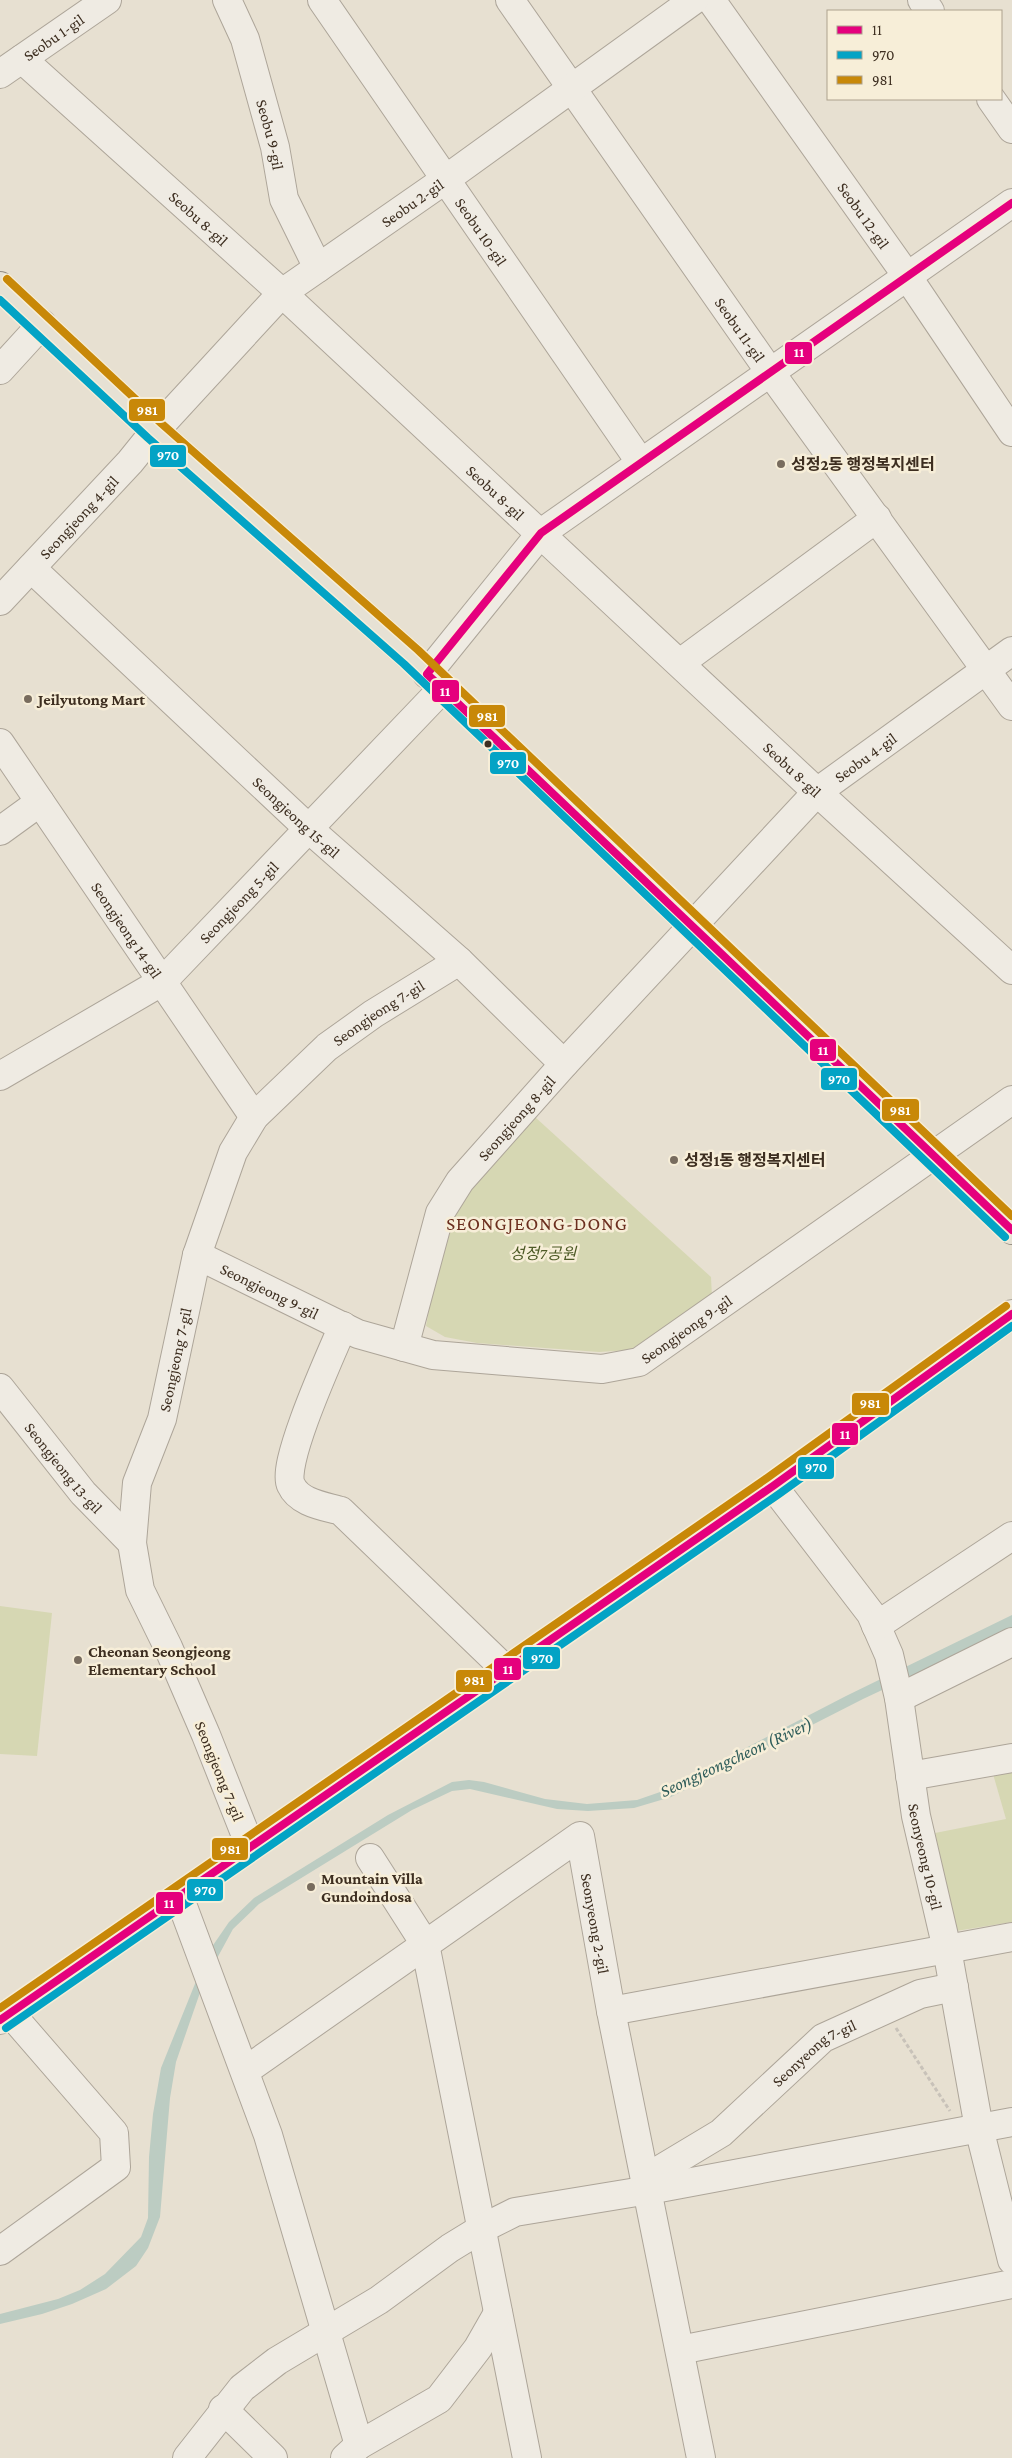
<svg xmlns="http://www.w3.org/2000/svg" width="1012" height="2458" viewBox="0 0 1012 2458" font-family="'Crimson Pro','Noto Sans KR',serif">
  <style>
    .green { fill: #d6d7b3 }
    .water { fill: #bcccc2 }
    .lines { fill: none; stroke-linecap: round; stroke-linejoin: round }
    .minor-casing { stroke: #ada599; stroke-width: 30 }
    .major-casing { stroke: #928b80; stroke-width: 30 }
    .path { stroke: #c8c2b9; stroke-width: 3; stroke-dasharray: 4 2.5; stroke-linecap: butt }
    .minor { stroke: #efebe3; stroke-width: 28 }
    .major { stroke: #e6e1d4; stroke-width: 28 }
    .bus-1-casing { stroke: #f7eed8; stroke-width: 11 }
    .bus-2-casing { stroke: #f7eed8; stroke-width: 11 }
    .bus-3-casing { stroke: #f7eed8; stroke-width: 11 }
    .bus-1 { stroke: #e5007d; stroke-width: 8 }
    .bus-2 { stroke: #03a3c5; stroke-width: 8 }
    .bus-3 { stroke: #c88808; stroke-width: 8 }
    .poi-dot { fill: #786c5e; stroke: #f7eed8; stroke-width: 2 }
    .bus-dot { fill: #3d2e20; stroke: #f7eed8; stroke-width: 2 }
    .labels { text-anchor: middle; stroke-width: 5; stroke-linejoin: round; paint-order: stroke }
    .street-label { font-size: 16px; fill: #3d2e20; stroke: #f7eed8 }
    .poi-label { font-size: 16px; font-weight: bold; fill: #3d2e20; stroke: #f7eed8; text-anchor: start }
    .park-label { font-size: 16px; font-style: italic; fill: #4d5a26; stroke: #f7eed8 }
    .water-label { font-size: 18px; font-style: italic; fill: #2f5d5a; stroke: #f7eed8 }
    .quarter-label { font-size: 19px; letter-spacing: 1px; fill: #6b2e1e; stroke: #f7eed8 }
    .line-badge { stroke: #f7eed8; stroke-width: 2 }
    .badge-label { font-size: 14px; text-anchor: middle; font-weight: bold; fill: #fff }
  </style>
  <rect width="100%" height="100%" fill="#e7e0d1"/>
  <g class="green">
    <polygon points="535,1117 711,1277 712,1297 630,1350 599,1352 477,1343 445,1337 426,1326 431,1299 456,1210 480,1173"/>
    <polygon points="0,1606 52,1613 37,1756 0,1754"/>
    <polygon points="1012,1770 1012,1922 956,1931 935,1833 1006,1819 993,1774"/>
  </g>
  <polygon class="water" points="1012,1615 1012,1629 863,1699 671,1797 634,1808 588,1811 557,1809 470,1789 452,1791 412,1810 259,1904 233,1929 203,1984 176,2062 170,2098 160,2217 148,2248 136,2266 106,2289 72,2304 42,2314 0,2324 0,2314 58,2299 80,2290 105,2274 141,2237 148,2218 149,2157 153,2114 161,2068 207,1954 229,1922 254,1898 388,1815 452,1782 469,1780 484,1782 545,1799 587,1804 637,1800 663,1791 846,1696"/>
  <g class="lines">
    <defs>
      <g id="minor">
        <path id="s1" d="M227 0 245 39 275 147 284 199 318 268"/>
        <path id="s2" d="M322 0 641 463"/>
        <path id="s3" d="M510 0 770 372 1012 706"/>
        <path id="s4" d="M711 0 907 276 1012 432"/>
        <polyline points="922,0 930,11"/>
        <path id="s5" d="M22 59 282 293 817 792 1012 970"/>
        <path id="s6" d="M0 74 107 0"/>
        <polyline points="991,99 1012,129"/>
        <polyline points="0,370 42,324"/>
        <path id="s7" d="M31 568 309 829 459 961 564 1064"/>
        <path id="s8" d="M0 601 130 462 155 431 282 293 446 179 694 0"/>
        <polyline points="680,663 877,518"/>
        <polyline points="427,674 541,533 1012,203"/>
        <path id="s9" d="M0 743 254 1117"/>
        <polyline points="0,831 40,802"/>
        <path id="s10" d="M0 1076 163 981 443 688"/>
        <path id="s11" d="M197 1255 358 1334 433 1355 602 1369 639 1362 1012 1100"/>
        <path d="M343 1326C332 1352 280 1465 291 1485 299 1503 324 1506 341 1511L506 1670"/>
        <path id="s12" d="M404 1347 440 1213 460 1181 564 1064 817 792 1012 651"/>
        <path id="s13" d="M0 1388 83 1493 132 1543"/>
        <path id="s14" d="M773 1486 871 1614 889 1655 899 1698 916 1816 947 1949 979 2128 1012 2260"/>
        <polyline points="876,1626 1012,1536"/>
        <polyline points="899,1698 1012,1642"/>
        <polyline points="910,1776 1012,1758"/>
        <path id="s15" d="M250 1846 206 1735 168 1647 140 1590 132 1543 137 1483 162 1419 197 1255 233 1152 254 1117 327 1047 373 1014 459 961"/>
        <polyline points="370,1858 425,1944 527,2458"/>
        <polyline points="179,1896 268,2135 359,2445 345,2458"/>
        <polyline points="611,2011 701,2458"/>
        <polyline points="0,2020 773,1486 1012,1314"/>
        <path id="s16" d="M245 2071 580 1836 611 2011 1012 1937"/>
        <path id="s17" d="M646 2178 721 2133 823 2038 920 1994 954 1987"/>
        <polyline points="0,2251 116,2167 114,2133 10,2013"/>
        <polyline points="680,2350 1012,2284"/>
        <polyline points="223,2409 273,2458"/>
        <polyline points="359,2445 439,2399 478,2348 498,2313"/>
        <polyline points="187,2458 242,2388 277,2361 379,2300 450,2248 481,2229 515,2212 649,2190 1012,2122"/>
      </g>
      <polyline id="major" points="0,286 155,431 411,657 1012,1230"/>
    </defs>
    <use href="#minor" class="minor-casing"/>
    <use href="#major" class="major-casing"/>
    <polyline class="path" points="896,2028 950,2111"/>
    <use href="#minor" class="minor"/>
    <use href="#major" class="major"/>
    <defs>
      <g id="bus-1">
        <polyline points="1012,203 541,533 427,674 1012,1230"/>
        <polyline points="0,2020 773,1486 1012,1314"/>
      </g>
      <g id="bus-2">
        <polyline points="0,300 148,438 404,664 1005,1237"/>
        <polyline points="6,2028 779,1494 1012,1326"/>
      </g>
      <g id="bus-3">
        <polyline points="7,279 162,424 418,650 1012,1216"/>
        <polyline points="0,2008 767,1478 1006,1306"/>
      </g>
    </defs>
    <use href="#bus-1" class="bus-1-casing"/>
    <use href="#bus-2" class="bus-2-casing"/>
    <use href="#bus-3" class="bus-3-casing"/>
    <use href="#bus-1" class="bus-1"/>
    <use href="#bus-2" class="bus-2"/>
    <use href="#bus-3" class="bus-3"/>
  </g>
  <g class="poi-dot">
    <circle cx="781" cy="464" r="5"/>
    <circle cx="28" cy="699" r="5"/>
    <circle cx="674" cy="1160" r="5"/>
    <circle cx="78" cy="1660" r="5"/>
    <circle cx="311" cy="1887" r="5"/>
  </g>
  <circle class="bus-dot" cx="488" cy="744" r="4.5"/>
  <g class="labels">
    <g class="street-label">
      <text dy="6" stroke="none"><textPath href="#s6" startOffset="65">Seobu 1-gil</textPath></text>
      <text dy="6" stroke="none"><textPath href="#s1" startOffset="142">Seobu 9-gil</textPath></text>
      <text dy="6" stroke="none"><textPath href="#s8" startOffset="576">Seobu 2-gil</textPath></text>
      <text dy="6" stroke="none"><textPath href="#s4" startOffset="264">Seobu 12-gil</textPath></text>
      <text dy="6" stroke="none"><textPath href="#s5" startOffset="238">Seobu 8-gil</textPath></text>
      <text dy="6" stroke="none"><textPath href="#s2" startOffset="281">Seobu 10-gil</textPath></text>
      <text dy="6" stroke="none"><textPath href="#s3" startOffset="402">Seobu 11-gil</textPath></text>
      <text dy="6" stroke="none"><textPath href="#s5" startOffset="642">Seobu 8-gil</textPath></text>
      <text dy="6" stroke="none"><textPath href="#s8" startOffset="115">Seongjeong 4-gil</textPath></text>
      <text dy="6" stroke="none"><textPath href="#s12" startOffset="764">Seobu 4-gil</textPath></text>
      <text dy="6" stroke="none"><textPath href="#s5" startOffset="1048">Seobu 8-gil</textPath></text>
      <text dy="6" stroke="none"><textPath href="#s7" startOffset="364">Seongjeong 15-gil</textPath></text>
      <text dy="6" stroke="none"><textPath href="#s10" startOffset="298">Seongjeong 5-gil</textPath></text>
      <text dy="6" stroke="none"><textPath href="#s9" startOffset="226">Seongjeong 14-gil</textPath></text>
      <text dy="6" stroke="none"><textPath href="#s15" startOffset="936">Seongjeong 7-gil</textPath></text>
      <text dy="6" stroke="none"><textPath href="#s12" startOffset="261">Seongjeong 8-gil</textPath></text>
      <text dy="6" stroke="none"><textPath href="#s11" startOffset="81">Seongjeong 9-gil</textPath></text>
      <text dy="6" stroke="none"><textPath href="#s11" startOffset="522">Seongjeong 9-gil</textPath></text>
      <text dy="6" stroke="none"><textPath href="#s15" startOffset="516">Seongjeong 7-gil</textPath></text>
      <text dy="6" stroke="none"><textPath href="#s13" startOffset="102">Seongjeong 13-gil</textPath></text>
      <text transform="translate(220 1771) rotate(68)" y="6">Seongjeong 7-gil</text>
      <text dy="6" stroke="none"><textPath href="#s14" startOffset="411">Seonyeong 10-gil</textPath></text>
      <text dy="6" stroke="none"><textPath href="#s16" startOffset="498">Seonyeong 2-gil</textPath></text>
      <text dy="6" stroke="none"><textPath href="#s17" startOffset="211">Seonyeong 7-gil</textPath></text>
    </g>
    <g class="poi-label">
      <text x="791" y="470">성정2동 행정복지센터</text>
      <text x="38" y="705">Jeilyutong Mart</text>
      <text x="684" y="1166">성정1동 행정복지센터</text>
      <text x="88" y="1657">Cheonan Seongjeong<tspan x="88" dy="18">Elementary School</tspan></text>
      <text x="321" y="1884">Mountain Villa<tspan x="321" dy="18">Gundoindosa</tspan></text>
    </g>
    <g class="park-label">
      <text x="543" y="1259">성정7공원</text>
    </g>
    <g class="water-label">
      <text transform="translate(736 1757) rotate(-25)" y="6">Seongjeongcheon (River)</text>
    </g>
    <g class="quarter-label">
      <text x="537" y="1230">SEONGJEONG-DONG</text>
    </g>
  </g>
  <g class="line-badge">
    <rect x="784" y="341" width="29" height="24" rx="5" fill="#e5007d"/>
    <rect x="128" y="398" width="38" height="24" rx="5" fill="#c88808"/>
    <rect x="149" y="444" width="38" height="24" rx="5" fill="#03a3c5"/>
    <rect x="431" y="679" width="29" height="24" rx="5" fill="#e5007d"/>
    <rect x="468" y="704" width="38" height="24" rx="5" fill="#c88808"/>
    <rect x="489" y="751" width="38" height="24" rx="5" fill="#03a3c5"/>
    <rect x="809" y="1038" width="28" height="24" rx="5" fill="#e5007d"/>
    <rect x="820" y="1067" width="38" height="24" rx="5" fill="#03a3c5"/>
    <rect x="881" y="1098" width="39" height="24" rx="5" fill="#c88808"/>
    <rect x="851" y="1392" width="39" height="24" rx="5" fill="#c88808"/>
    <rect x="831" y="1422" width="28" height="24" rx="5" fill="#e5007d"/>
    <rect x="797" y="1456" width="38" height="24" rx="5" fill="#03a3c5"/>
    <rect x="522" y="1646" width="39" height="24" rx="5" fill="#03a3c5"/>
    <rect x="493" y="1657" width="29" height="24" rx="5" fill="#e5007d"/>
    <rect x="455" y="1669" width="38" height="24" rx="5" fill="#c88808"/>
    <rect x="211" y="1837" width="38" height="24" rx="5" fill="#c88808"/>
    <rect x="186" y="1878" width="38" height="24" rx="5" fill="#03a3c5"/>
    <rect x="155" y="1891" width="29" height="24" rx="5" fill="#e5007d"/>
  </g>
  <g class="badge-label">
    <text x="799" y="357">11</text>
    <text x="147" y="415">981</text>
    <text x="168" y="460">970</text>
    <text x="445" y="696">11</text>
    <text x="487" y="721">981</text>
    <text x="508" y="768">970</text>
    <text x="823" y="1055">11</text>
    <text x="839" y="1084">970</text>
    <text x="900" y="1115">981</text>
    <text x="870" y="1408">981</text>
    <text x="845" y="1439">11</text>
    <text x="816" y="1472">970</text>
    <text x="542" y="1663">970</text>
    <text x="508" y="1674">11</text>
    <text x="474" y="1685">981</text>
    <text x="230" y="1854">981</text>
    <text x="205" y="1895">970</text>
    <text x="169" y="1908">11</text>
  </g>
  <rect x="827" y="10" width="175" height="90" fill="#f7eed8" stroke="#ada18e"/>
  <rect x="837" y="26" width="25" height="8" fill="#e5007d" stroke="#ada18e"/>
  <text x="872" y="35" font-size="15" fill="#3d2e20">11</text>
  <rect x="837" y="51" width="25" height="8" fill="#03a3c5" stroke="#ada18e"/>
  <text x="872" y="60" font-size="15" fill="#3d2e20">970</text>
  <rect x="837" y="76" width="25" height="8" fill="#c88808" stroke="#ada18e"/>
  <text x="872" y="85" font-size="15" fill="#3d2e20">981</text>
</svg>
